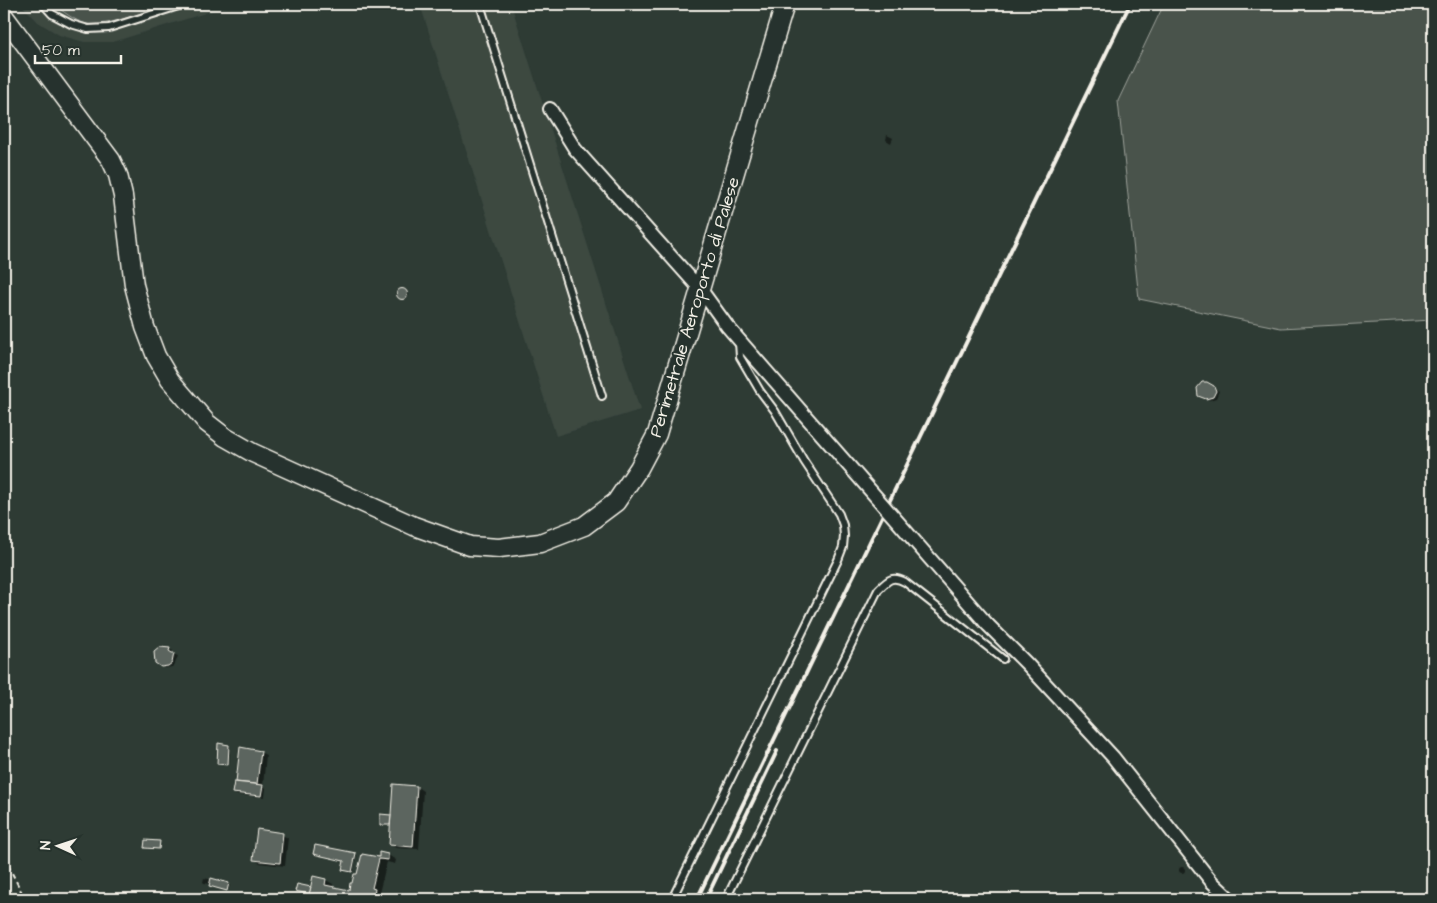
<svg xmlns="http://www.w3.org/2000/svg" width="1437" height="903" viewBox="0 0 1437 903" font-family="'Architects Daughter',sans-serif">
  <style>
    .built { fill: #3c4841 }
    .green { fill: #48524c; stroke: #9ea29a }
    .shadow { fill: #0007 }
    .building { fill: #5c655e; stroke: #f4f1e8 }
    .lines { fill: none; stroke-linecap: round; stroke-linejoin: round }
    .lane-casing { stroke: #f4f1e8; stroke-width: 10 }
    .street-casing { stroke: #f4f1e8; stroke-width: 16 }
    .secondary-casing { stroke: #f4f1e8; stroke-width: 21 }
    .path { stroke: #f4f1e8; stroke-width: 2; stroke-dasharray: 5 4; stroke-linecap: butt }
    .lane { stroke: #26332d; stroke-width: 6 }
    .street { stroke: #26332d; stroke-width: 12 }
    .secondary { stroke: #26332d; stroke-width: 18 }
    .rail { stroke: #f4f1e8; stroke-width: 4 }
    .street-bridge-casing { stroke: #f4f1e8; stroke-width: 16; stroke-linecap: butt }
    .street-bridge { stroke: #26332d; stroke-width: 12 }
    .labels { text-anchor: middle; stroke-width: 4; stroke-linejoin: round; paint-order: stroke }
    .street-label { font-size: 18px; fill: #f4f1e8; stroke: #26332d }
  </style>
  <rect width="100%" height="100%" fill="#2e3b34"/>
  <filter id="ink" filterUnits="userSpaceOnUse"><feTurbulence type="fractalNoise" baseFrequency=".02" numOctaves="2"/><feDisplacementMap in="SourceGraphic" scale="10" xChannelSelector="R" yChannelSelector="G"/><feConvolveMatrix kernelMatrix="1 2 1 2 8 2 1 2 1" color-interpolation-filters="sRGB"/></filter>
  <g filter="url(#ink)">
    <g class="built">
      <polygon points="21,4 234,4 113,42 84,42 59,35 38,22"/>
      <polygon points="420,4 511,4 640,410 556,436"/>
    </g>
    <g class="green">
      <path d="M53 4H167C145 11 109 27 87 24 74 21 63 11 53 4Z"/>
      <polygon points="1164,4 1433,4 1433,320 1281,328 1139,299 1118,101"/>
    </g>
    <g class="shadow">
      <polygon points="887,135 893,138 891,143 886,140"/>
      <polygon points="405,290 408,293 409,295 406,299 404,299 398,296 398,292"/>
      <polygon points="1210,385 1219,391 1216,398 1210,400 1201,397"/>
      <polygon points="169,649 173,651 172,653 173,654 178,656 175,664 172,667 165,668 156,662"/>
      <polygon points="229,746 230,747 229,765 220,764"/>
      <polygon points="260,752 266,755 263,786 266,788 265,797 237,795 234,793 242,784 238,781"/>
      <polygon points="394,786 417,787 423,791 419,849 396,848 390,844 391,825 382,825 390,816 392,817"/>
      <polygon points="282,835 288,838 285,866 260,863 255,860"/>
      <polygon points="356,855 357,855 353,872 345,870"/>
      <polygon points="363,855 380,859 388,855 396,860 395,864 387,862 379,893 382,894 381,899 311,899 309,898 310,894 298,891 311,889 326,880 333,884 332,888 350,892 358,876"/>
      <circle cx="1182" cy="870" r="3"/>
      <polygon points="204,878 229,884 230,885 228,890 212,886 211,884 204,883 203,882"/>
    </g>
    <g class="building">
      <circle cx="402" cy="294" r="5.5"/>
      <polygon points="1202,382 1207,382 1214,386 1216,391 1213,397 1206,399 1198,396 1197,388"/>
      <polygon points="160,647 170,648 169,651 172,653 174,653 172,663 168,666 161,667 155,663 154,652"/>
      <polygon points="218,743 229,745 228,765 217,764"/>
      <polygon points="240,747 261,751 257,784 236,782"/>
      <polygon points="234,782 263,785 261,796 232,793"/>
      <polygon points="393,784 417,786 413,847 389,845"/>
      <polygon points="380,814 391,815 390,825 380,825"/>
      <polygon points="257,829 283,833 280,863 253,860"/>
      <polygon points="145,840 160,841 159,849 144,848"/>
      <polygon points="315,845 356,853 352,872 342,870 344,861 313,854"/>
      <polygon points="379,852 388,854 388,860 379,859 372,888 375,889 373,899 308,899 313,876 326,879 325,885 349,890 350,883 352,883 354,874 357,874 362,854 379,857"/>
      <polygon points="211,878 229,883 227,891 209,886"/>
      <polygon points="297,884 311,887 309,894 295,891"/>
    </g>
    <g class="lines">
      <defs>
        <g id="lane">
          <polyline points="43,4 52,14 71,24 88,29 109,28 185,4"/>
          <polyline points="480,4 602,396"/>
          <polyline points="672,899 838,560 843,547 844,536 843,525 839,514 804,461 775,411 760,391 740,357 739,342"/>
          <path d="M726 899 878 590C888 580 892 575 905 582L1003 659"/>
        </g>
        <g id="street">
          <polyline points="550,109 575,149 701,290 727,326 753,356"/>
          <polyline points="987,624 1027,664 1113,757 1212,882 1230,899"/>
        </g>
        <polyline id="secondary" points="4,16 111,160 118,175 123,196 134,285 145,327 156,356 170,380 207,423 225,437 253,453 414,526 470,546 499,548 540,543 584,526 616,502 639,468 657,434 785,4"/>
      </defs>
      <use href="#lane" class="lane-casing"/>
      <use href="#street" class="street-casing"/>
      <use href="#secondary" class="secondary-casing"/>
      <polyline class="path" points="4,857 25,899"/>
      <use href="#lane" class="lane"/>
      <use href="#street" class="street"/>
      <use href="#secondary" class="secondary"/>
      <g class="rail">
        <polyline points="697,899 1130,4"/>
        <polyline points="706,899 777,751"/>
      </g>
      <defs>
        <polyline id="street-bridge" points="753,356 987,624"/>
      </defs>
      <use href="#street-bridge" class="street-bridge-casing"/>
      <use href="#street-bridge" class="street-bridge"/>
    </g>
  </g>
  <g class="labels">
    <g class="street-label">
      <text transform="translate(694 307) rotate(-73)" y="6">Perimetrale Aeroporto di Palese</text>
    </g>
  </g>
  <rect width="1437" height="903" fill="none" stroke="#26332d" stroke-width="20"/>
  <rect x="10" y="10" width="1417" height="883" fill="none" stroke="#f4f1e8" stroke-width="2" filter="url(#ink)"/>
  <g transform="translate(58 846) rotate(273)" stroke="#26332d" stroke-width="4" paint-order="stroke">
  <path d="M0-4L9 19L0 12L-9 19Z" fill="#f4f1e8"/>
  <text y="-8" font-size="14" font-weight="bold" text-anchor="middle" fill="#f4f1e8">N</text>
  </g>
  <path d="M35 55v8h86v-8" fill="none" stroke="#f4f1e8" stroke-width="2.5"/>
  <text x="42" y="55" font-size="15" fill="#f4f1e8" stroke="#26332d" stroke-width="4" paint-order="stroke">50 m</text>
</svg>
